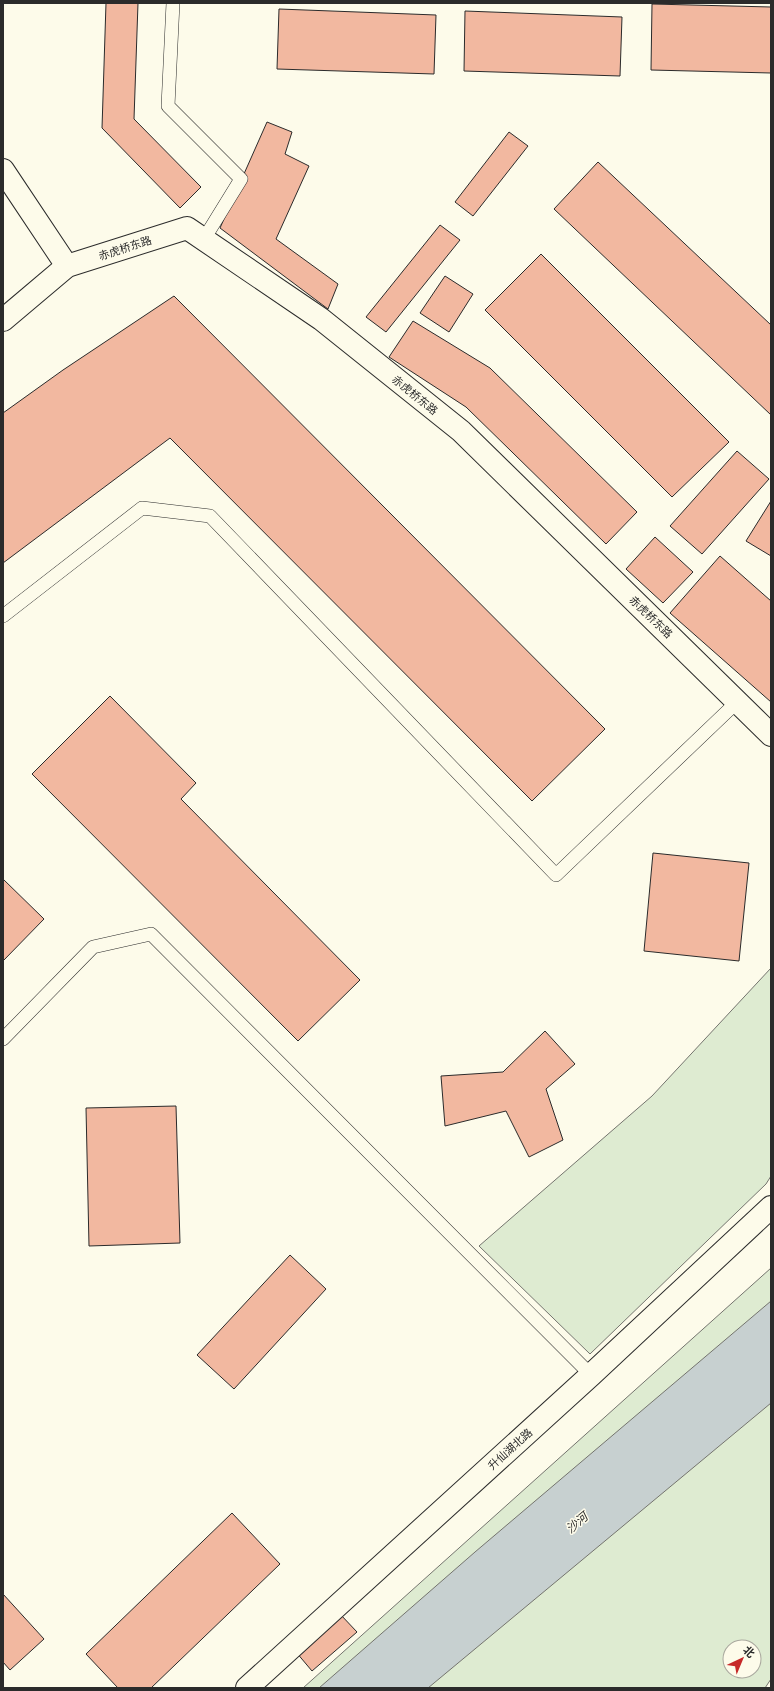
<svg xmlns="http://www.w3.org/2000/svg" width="774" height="1691" viewBox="0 0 774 1691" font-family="Barlow,'Noto Sans SC',sans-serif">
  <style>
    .green { fill: #deebd1; stroke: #74746e; fill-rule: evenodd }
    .water { fill: #c7d0d0; stroke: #74746e }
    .building { fill: #f2b8a0; stroke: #2b2b2b }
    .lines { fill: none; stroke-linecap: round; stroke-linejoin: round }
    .service-casing { stroke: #2b2b2b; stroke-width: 14 }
    .minor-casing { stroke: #2b2b2b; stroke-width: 24 }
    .service { stroke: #fdfbea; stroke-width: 13 }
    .minor { stroke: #fdfbea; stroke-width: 22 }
    .labels { text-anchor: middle; stroke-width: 3; stroke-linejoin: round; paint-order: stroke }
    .street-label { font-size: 11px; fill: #2b2b2b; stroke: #fdfbea }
    .water-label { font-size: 12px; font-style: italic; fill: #2b2b2b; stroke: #fdfbea }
  </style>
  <rect width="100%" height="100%" fill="#fdfbea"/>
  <g class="green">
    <polygon points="771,968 771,1176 766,1184 590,1354 479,1246 652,1096"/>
    <path d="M771 1268V1679L765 1688H303ZM730 1647H754V1671H730Z"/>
  </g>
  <polygon class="water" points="771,1301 771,1403 428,1688 319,1688 475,1552"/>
  <g class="building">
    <polygon points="106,3 138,3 134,119 201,187 180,208 102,128"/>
    <polygon points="652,4 771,7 771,73 651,70"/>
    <polygon points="279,9 436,15 434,74 277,69"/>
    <polygon points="465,11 622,17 620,76 464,71"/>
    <polygon points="267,122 292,132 285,154 309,166 276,239 338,284 328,309 220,228"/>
    <polygon points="509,132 528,146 473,216 455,202"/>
    <polygon points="598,162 771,325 771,415 554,209"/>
    <polygon points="440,225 460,240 386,332 366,317"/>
    <polygon points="541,254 729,442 672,497 485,310"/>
    <polygon points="445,276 473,294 449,332 420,313"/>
    <polygon points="174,296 605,729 532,801 170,438 3,563 3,413 63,370"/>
    <polygon points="413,321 490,368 637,512 606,544 466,407 389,357"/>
    <polygon points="737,451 769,479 702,554 670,526"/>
    <polygon points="771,501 771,556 746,541"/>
    <polygon points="655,537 693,572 663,603 626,569"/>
    <polygon points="720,556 771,601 771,702 670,613"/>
    <polygon points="110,696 196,783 181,799 360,980 298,1041 32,774"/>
    <polygon points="653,853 749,863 739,961 644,951"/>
    <polygon points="3,879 44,919 3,961"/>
    <polygon points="545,1031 575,1064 546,1089 563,1140 529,1157 506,1111 445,1126 441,1076 503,1072"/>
    <polygon points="176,1106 180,1243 89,1246 86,1108"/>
    <polygon points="290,1255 326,1289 234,1389 197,1355"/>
    <polygon points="232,1513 280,1564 151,1688 118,1688 86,1654"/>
    <polygon points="3,1594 44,1639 10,1670 3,1662"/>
    <polygon points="340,1614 357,1632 312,1671 296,1652"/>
  </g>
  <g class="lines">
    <defs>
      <g id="service">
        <polyline points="173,3 168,106 241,179 204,239"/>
        <polyline points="3,616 142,508 210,516 556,875 737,702"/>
        <polyline points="3,1039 93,947 151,934 591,1375"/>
      </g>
      <g id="minor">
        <polyline points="3,170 67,266"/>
        <polyline points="3,320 67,266 187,228 321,319 461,431 771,735"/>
        <polyline points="247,1688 591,1375 771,1207"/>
      </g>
    </defs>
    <use href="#service" class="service-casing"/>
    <use href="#minor" class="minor-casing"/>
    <use href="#service" class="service"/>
    <use href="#minor" class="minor"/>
  </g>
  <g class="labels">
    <g class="street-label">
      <text transform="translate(125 248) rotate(-18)" y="4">赤虎桥东路</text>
      <text transform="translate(415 395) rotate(39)" y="4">赤虎桥东路</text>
      <text transform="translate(651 617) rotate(44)" y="4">赤虎桥东路</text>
      <text transform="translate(510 1449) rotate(-42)" y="4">升仙湖北路</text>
    </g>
    <g class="water-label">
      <text transform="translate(577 1523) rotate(-40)" y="4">沙河</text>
    </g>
  </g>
  <rect width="774" height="1691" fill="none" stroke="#2b2b2b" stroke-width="8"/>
  <g transform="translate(742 1659) rotate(44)"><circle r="19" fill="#fdfbea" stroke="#a9a89e"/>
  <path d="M0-3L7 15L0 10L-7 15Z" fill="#c62828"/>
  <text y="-6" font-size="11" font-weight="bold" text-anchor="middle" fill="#2b2b2b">北</text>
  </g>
</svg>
